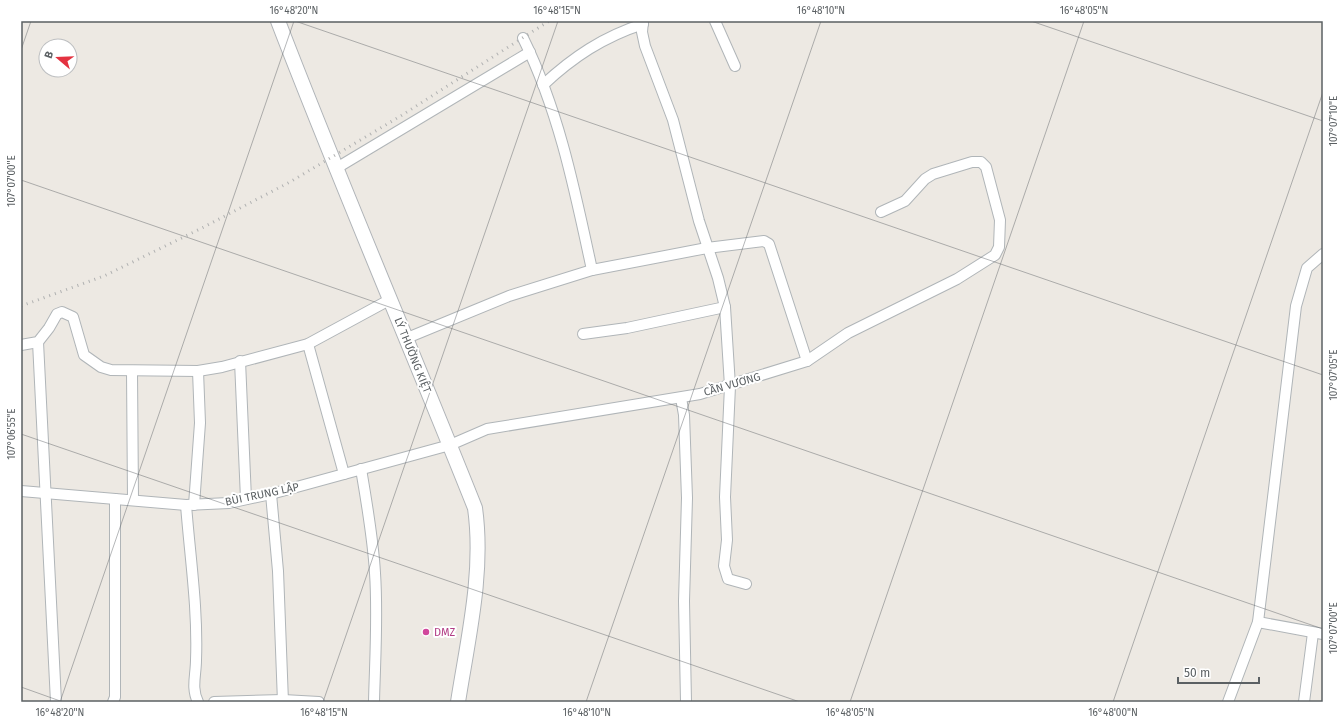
<svg xmlns="http://www.w3.org/2000/svg" width="1344" height="723" viewBox="0 0 1344 723" font-family="'Fira Sans',sans-serif">
  <style>
    .lines { fill: none; stroke-linecap: round; stroke-linejoin: round }
    .minor-casing { stroke: #b0b5b8; stroke-width: 12 }
    .secondary-casing { stroke: #b0b4b8; stroke-width: 16 }
    .minor { stroke: #fff; stroke-width: 10 }
    .secondary { stroke: #fff; stroke-width: 14 }
    .rail { stroke: #b0b1b1; stroke-width: 3; stroke-dasharray: 1 5; stroke-linecap: butt }
    .ticks { fill: none; stroke: #5b6063; stroke-width: 1; stroke-opacity: 0.45 }
    .hotel-dot { fill: #d1479c; stroke: #fff; stroke-width: 1.5 }
    .labels { text-anchor: middle; stroke-width: 4; stroke-linejoin: round; paint-order: stroke }
    .street-label { font-size: 11px; fill: #5b6063; stroke: #fff }
    .hotel-label { font-size: 11px; fill: #b23c85; stroke: #fff; text-anchor: start }
    .neatline { fill: none; stroke: #5b6063; stroke-width: 1.5 }
    .ticks-label { font-size: 10px; text-anchor: middle; fill: #5b6063 }
  </style>
  <rect width="100%" height="100%" fill="#ede9e3"/>
  <g class="lines">
    <defs>
      <g id="minor">
        <polyline points="643,21 642,32 645,46 673,120 699,221 718,278 725,307 730,386 725,497 727,540 724,566 728,579 746,584"/>
        <polyline points="715,21 735,66"/>
        <path d="M523 38C559 111 575 191 592 270"/>
        <path d="M543 85C573 57 603 37 643 24"/>
        <polyline points="335,169 530,52"/>
        <polyline points="583,334 627,328 725,307"/>
        <polyline points="407,338 509,296 592,270 707,248 764,241 769,244 807,361"/>
        <polyline points="38,342 56,702"/>
        <polyline points="308,344 344,474"/>
        <polyline points="21,345 38,342 49,328 57,314 62,312 73,317 84,355 101,367 111,370 198,371 222,367 308,344 391,299"/>
        <polyline points="240,361 246,499"/>
        <polyline points="132,371 133,500"/>
        <polyline points="681,398 684,415 687,498 684,601 686,702"/>
        <path d="M361 469C367 504 373 538 375 573 378 616 375 659 374 702"/>
        <polyline points="21,491 186,505 229,503 271,494 450,445 487,429 700,394 807,361 848,333 957,279 995,255 999,247 1000,220 986,167 981,162 972,162 933,174 925,179 905,201 881,212"/>
        <polyline points="271,494 278,571 283,702"/>
        <path d="M186 505C190 557 198 609 196 660 196 675 191 688 198 702"/>
        <polyline points="194,505 200,423 198,371"/>
        <polyline points="1258,622 1323,634"/>
        <polyline points="113,702 115,697 115,499"/>
        <polyline points="214,702 283,700 319,702"/>
        <polyline points="1228,702 1258,622 1296,306 1307,268 1323,254"/>
        <polyline points="1304,702 1313,633"/>
      </g>
      <path id="secondary" d="M278 21C341 185 410 345 475 508 484 572 468 638 458 702"/>
    </defs>
    <use href="#minor" class="minor-casing"/>
    <use href="#secondary" class="secondary-casing"/>
    <use href="#minor" class="minor"/>
    <use href="#secondary" class="secondary"/>
    <polyline class="rail" points="21,306 104,276 200,229 290,182 399,117 549,21"/>
  </g>
  <path class="ticks" d="M295 21 1323 375M1031 21 1323 121M21 50 31 21M21 180 1323 629M21 434 800 702M21 687 63 702M60 702 294 21M323 702 558 21M586 702 821 21M850 702 1084 21M1113 702 1323 92"/>
  <circle class="hotel-dot" cx="426" cy="632" r="4"/>
  <g class="labels">
    <g class="street-label">
      <text transform="translate(413 355) rotate(68)" y="4">LÝ THƯỜNG KIỆT</text>
      <text transform="translate(732 384) rotate(-16)" y="4">CẦN VƯƠNG</text>
      <text transform="translate(262 494) rotate(-12)" y="4">BÙI TRUNG LẬP</text>
    </g>
    <g class="hotel-label">
      <text x="434" y="636">DMZ</text>
    </g>
  </g>
  <rect width="1344" height="723" fill="none" stroke="#ffffff" stroke-width="44"/>
  <g transform="translate(58 58) rotate(289)"><circle r="19" fill="#ffffff" stroke="#bdbfc1"/>
  <path d="M0-3L7 15L0 10L-7 15Z" fill="#e43240"/>
  <text y="-6" font-size="11" font-weight="bold" text-anchor="middle" fill="#5b6063">B</text>
  </g>
  <path d="M1178 677v6h81v-6" fill="none" stroke="#5b6063" stroke-width="2"/>
  <text x="1184" y="677" font-size="12" fill="#5b6063" stroke="#ffffff" stroke-width="3" paint-order="stroke">50 m</text>
  <rect x="22" y="22" width="1300" height="679" class="neatline"/>
  <g class="ticks-label">
    <text x="294" y="14">16°48'20"N</text>
    <text x="557" y="14">16°48'15"N</text>
    <text x="821" y="14">16°48'10"N</text>
    <text x="1084" y="14">16°48'05"N</text>
    <text transform="translate(1333 121) rotate(-90)" y="4">107°07'10"E</text>
    <text transform="translate(11 181) rotate(-90)" y="4">107°07'00"E</text>
    <text transform="translate(1333 375) rotate(-90)" y="4">107°07'05"E</text>
    <text transform="translate(11 434) rotate(-90)" y="4">107°06'55"E</text>
    <text transform="translate(1333 628) rotate(-90)" y="4">107°07'00"E</text>
    <text x="60" y="716">16°48'20"N</text>
    <text x="324" y="716">16°48'15"N</text>
    <text x="587" y="716">16°48'10"N</text>
    <text x="850" y="716">16°48'05"N</text>
    <text x="1113" y="716">16°48'00"N</text>
  </g>
</svg>
